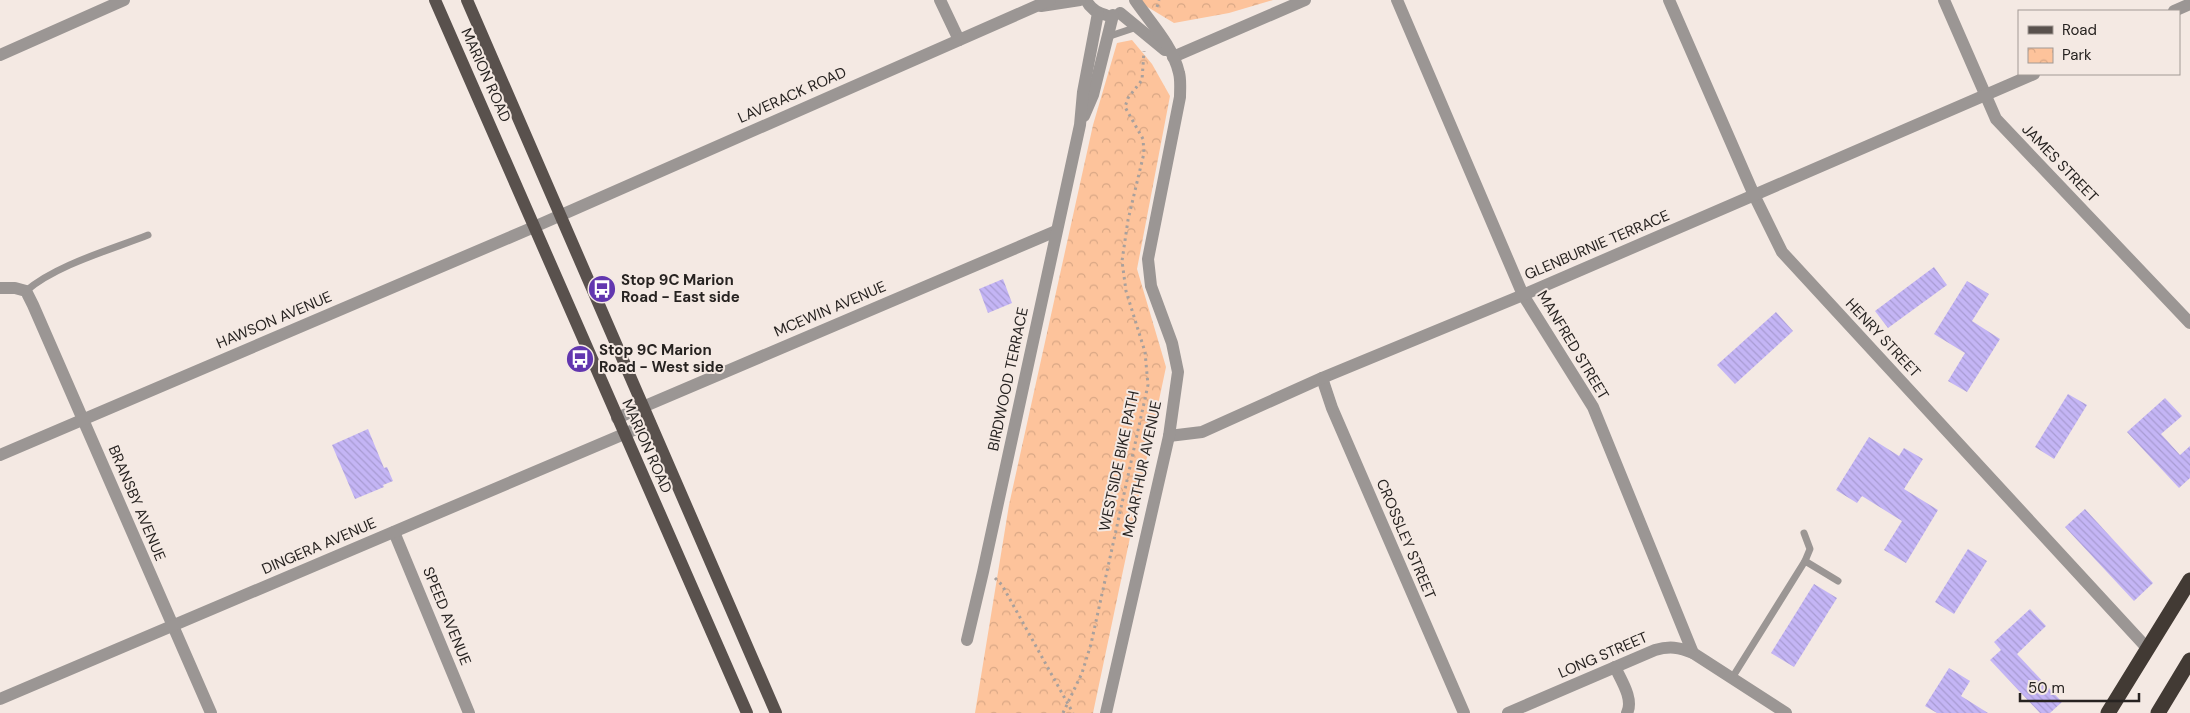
<svg xmlns="http://www.w3.org/2000/svg" width="2190" height="713" viewBox="0 0 2190 713" font-family="'DM Sans',sans-serif">
  <style>
    .park { fill: url(#park-crowns) }
    .building { fill: url(#building-back-hatch) }
    .lines { fill: none; stroke-linecap: round; stroke-linejoin: round }
    .path { stroke: #a9a09c; stroke-width: 3; stroke-dasharray: 2.5 4; stroke-linecap: butt }
    .lane { stroke: #9b9694; stroke-width: 7 }
    .street { stroke: #9b9694; stroke-width: 12 }
    .primary { stroke: #59514d; stroke-width: 12 }
    .highway { stroke: #423a34; stroke-width: 15 }
    .labels { text-anchor: middle; stroke-width: 4; stroke-linejoin: round; paint-order: stroke }
    .street-label { font-size: 15px; fill: #272321; stroke: #f4e9e3 }
    .poi-label { font-size: 15px; font-weight: bold; fill: #272321; stroke: #f4e9e3; text-anchor: start }
  </style>
  <defs>
    <pattern id="park-crowns" width="20" height="18" patternUnits="userSpaceOnUse" patternTransform="scale(1.25)"><rect width="20" height="18" fill="#fdc39b"/><path d="M2 6a3 3 0 1 1 6 0M12 15a3 3 0 1 1 6 0" fill="none" stroke="#d9a785"/></pattern>
    <pattern id="building-back-hatch" width="6" height="6" patternUnits="userSpaceOnUse" patternTransform="scale(1.25)"><rect width="6" height="6" fill="#c4b5f5"/><path d="M-1 5l2 2M0 0l6 6M5-1l2 2" fill="none" stroke="#a89bd2"/></pattern>
  </defs>
  <rect width="100%" height="100%" fill="#f4e9e3"/>
  <g class="park">
    <polygon points="1136,0 1273,0 1229,13 1174,23"/>
    <polygon points="1132,40 1152,64 1170,96 1137,269 1166,367 1093,713 975,713 1009,505 1093,125 1117,43"/>
  </g>
  <g class="building">
    <polygon points="1934,267 1947,285 1888,328 1875,311"/>
    <polygon points="1003,279 1012,303 988,313 979,289"/>
    <polygon points="1967,281 1989,294 1972,321 2000,339 1967,392 1948,381 1965,353 1934,334"/>
    <polygon points="1776,312 1793,331 1735,384 1717,365"/>
    <polygon points="2068,394 2087,405 2054,459 2035,447"/>
    <polygon points="2165,398 2182,416 2161,434 2180,455 2190,446 2190,478 2179,488 2127,432"/>
    <polygon points="368,429 384,468 387,467 393,481 383,485 384,487 355,499 332,445"/>
    <polygon points="1869,437 1899,456 1904,448 1923,459 1904,489 1938,510 1906,563 1884,550 1902,521 1862,496 1857,503 1836,490"/>
    <polygon points="2085,509 2153,583 2134,601 2065,527"/>
    <polygon points="1968,549 1987,561 1954,614 1935,602"/>
    <polygon points="1814,584 1837,598 1794,667 1771,653"/>
    <polygon points="2030,609 2046,626 2017,654 2062,702 2050,713 2040,713 1990,660 2001,650 1994,642"/>
    <polygon points="1949,668 1970,681 1961,696 1988,713 1937,713 1925,706"/>
  </g>
  <g class="lines">
    <g class="path">
      <polyline points="1157,7 1159,0"/>
      <polyline points="995,578 1002,585 1073,713"/>
      <polyline points="1063,713 1082,673 1091,644 1148,385 1145,352 1126,291 1122,261 1128,220 1144,153 1143,139 1125,107 1128,98 1142,80 1144,51"/>
    </g>
    <g class="lane">
      <polyline points="1107,37 1137,27"/>
      <path d="M26 291C56 265 110 250 148 235"/>
      <polyline points="1804,533 1810,549 1805,561"/>
      <polyline points="1732,678 1805,561 1838,581"/>
    </g>
    <g class="street">
      <polyline points="940,0 959,40"/>
      <path d="M1086 0C1090 8 1097 13 1106 15"/>
      <polyline points="1397,0 1523,295 1593,407 1693,653"/>
      <polyline points="1669,0 1754,195 1782,252 2147,648"/>
      <polyline points="1944,0 1996,119 2190,323"/>
      <polyline points="1041,6 1080,0"/>
      <polyline points="2174,11 2190,4"/>
      <polyline points="1120,13 1165,50"/>
      <polyline points="0,55 124,0"/>
      <polyline points="1173,57 1305,0"/>
      <polyline points="1084,116 1093,95 1113,15"/>
      <polyline points="0,288 15,288 26,291 33,305 211,713"/>
      <polyline points="1322,378 1332,408 1464,713"/>
      <polyline points="617,418 1056,231"/>
      <polyline points="1169,436 1202,432 1322,378 1523,295 2034,74"/>
      <polyline points="0,455 534,227 1050,0"/>
      <polyline points="394,532 469,713"/>
      <polyline points="967,640 983,572 1080,125 1083,92 1098,13"/>
      <path d="M1615 667C1621 680 1634 699 1627 713"/>
      <polyline points="0,699 650,423"/>
      <path d="M1106 713 1169 436 1178 372 1172 343 1151 286 1148 259 1180 97C1180 89 1181 80 1179 73 1173 46 1150 22 1135 0"/>
      <path d="M1508 713 1655 650C1669 646 1679 647 1693 653L1786 713"/>
    </g>
    <g class="primary">
      <polyline points="435,0 747,713"/>
      <polyline points="467,0 776,713"/>
    </g>
    <g class="highway">
      <polyline points="2108,713 2190,580"/>
      <polyline points="2158,713 2190,660"/>
    </g>
  </g>
  <defs>
    <symbol id="bus-disc" viewBox="-11 -11 22 22"><circle r="9.5" fill="#6237af" stroke="#f4e9e3"/><path d="M-5-6H5V4H4V6H2V4H-2V6H-4V4H-5ZM-3.5-4V0h7V-4ZM-3.5 1.2v1.5H-2V1.2ZM2 1.2v1.5H3.5V1.2Z" fill="#fff"/></symbol>
  </defs>
  <g fill-rule="evenodd">
    <use href="#bus-disc" x="586" y="273" width="32" height="32"/>
    <use href="#bus-disc" x="564" y="343" width="32" height="32"/>
  </g>
  <g class="labels">
    <g class="street-label">
      <text transform="translate(486 75) rotate(66)" y="5">MARION ROAD</text>
      <text transform="translate(792 95) rotate(-24)" y="5">LAVERACK ROAD</text>
      <text transform="translate(2060 163) rotate(46)" y="5">JAMES STREET</text>
      <text transform="translate(1597 245) rotate(-23)" y="5">GLENBURNIE TERRACE</text>
      <text transform="translate(830 309) rotate(-23)" y="5">MCEWIN AVENUE</text>
      <text transform="translate(274 320) rotate(-23)" y="5">HAWSON AVENUE</text>
      <text transform="translate(1883 338) rotate(47)" y="5">HENRY STREET</text>
      <text transform="translate(1573 345) rotate(59)" y="5">MANFRED STREET</text>
      <text transform="translate(1008 379) rotate(-78)" y="5">BIRDWOOD TERRACE</text>
      <text transform="translate(647 446) rotate(66)" y="5">MARION ROAD</text>
      <text transform="translate(1119 461) rotate(-78)" y="5">WESTSIDE BIKE PATH</text>
      <text transform="translate(1142 469) rotate(-78)" y="5">MCARTHUR AVENUE</text>
      <text transform="translate(137 503) rotate(67)" y="5">BRANSBY AVENUE</text>
      <text transform="translate(1406 539) rotate(67)" y="5">CROSSLEY STREET</text>
      <text transform="translate(319 546) rotate(-23)" y="5">DINGERA AVENUE</text>
      <text transform="translate(447 616) rotate(68)" y="5">SPEED AVENUE</text>
      <text transform="translate(1603 655) rotate(-23)" y="5">LONG STREET</text>
    </g>
    <g class="poi-label">
      <text x="621" y="285">Stop 9C Marion<tspan x="621" dy="17">Road - East side</tspan></text>
      <text x="599" y="355">Stop 9C Marion<tspan x="599" dy="17">Road - West side</tspan></text>
    </g>
  </g>
  <rect x="2018" y="10" width="162" height="65" fill="#f4e9e3" stroke="#a29a95"/>
  <rect x="2028" y="26" width="25" height="8" fill="#59514d" stroke="#a29a95"/>
  <text x="2062" y="35" font-size="15" fill="#272321">Road</text>
  <rect x="2028" y="48" width="25" height="15" fill="url(#park-crowns)" stroke="#a29a95"/>
  <text x="2062" y="60" font-size="15" fill="#272321">Park</text>
  <path d="M2020 693v8h119v-8" fill="none" stroke="#272321" stroke-width="2.5"/>
  <text x="2028" y="693" font-size="15" fill="#272321" stroke="#f4e9e3" stroke-width="4" paint-order="stroke">50 m</text>
</svg>
